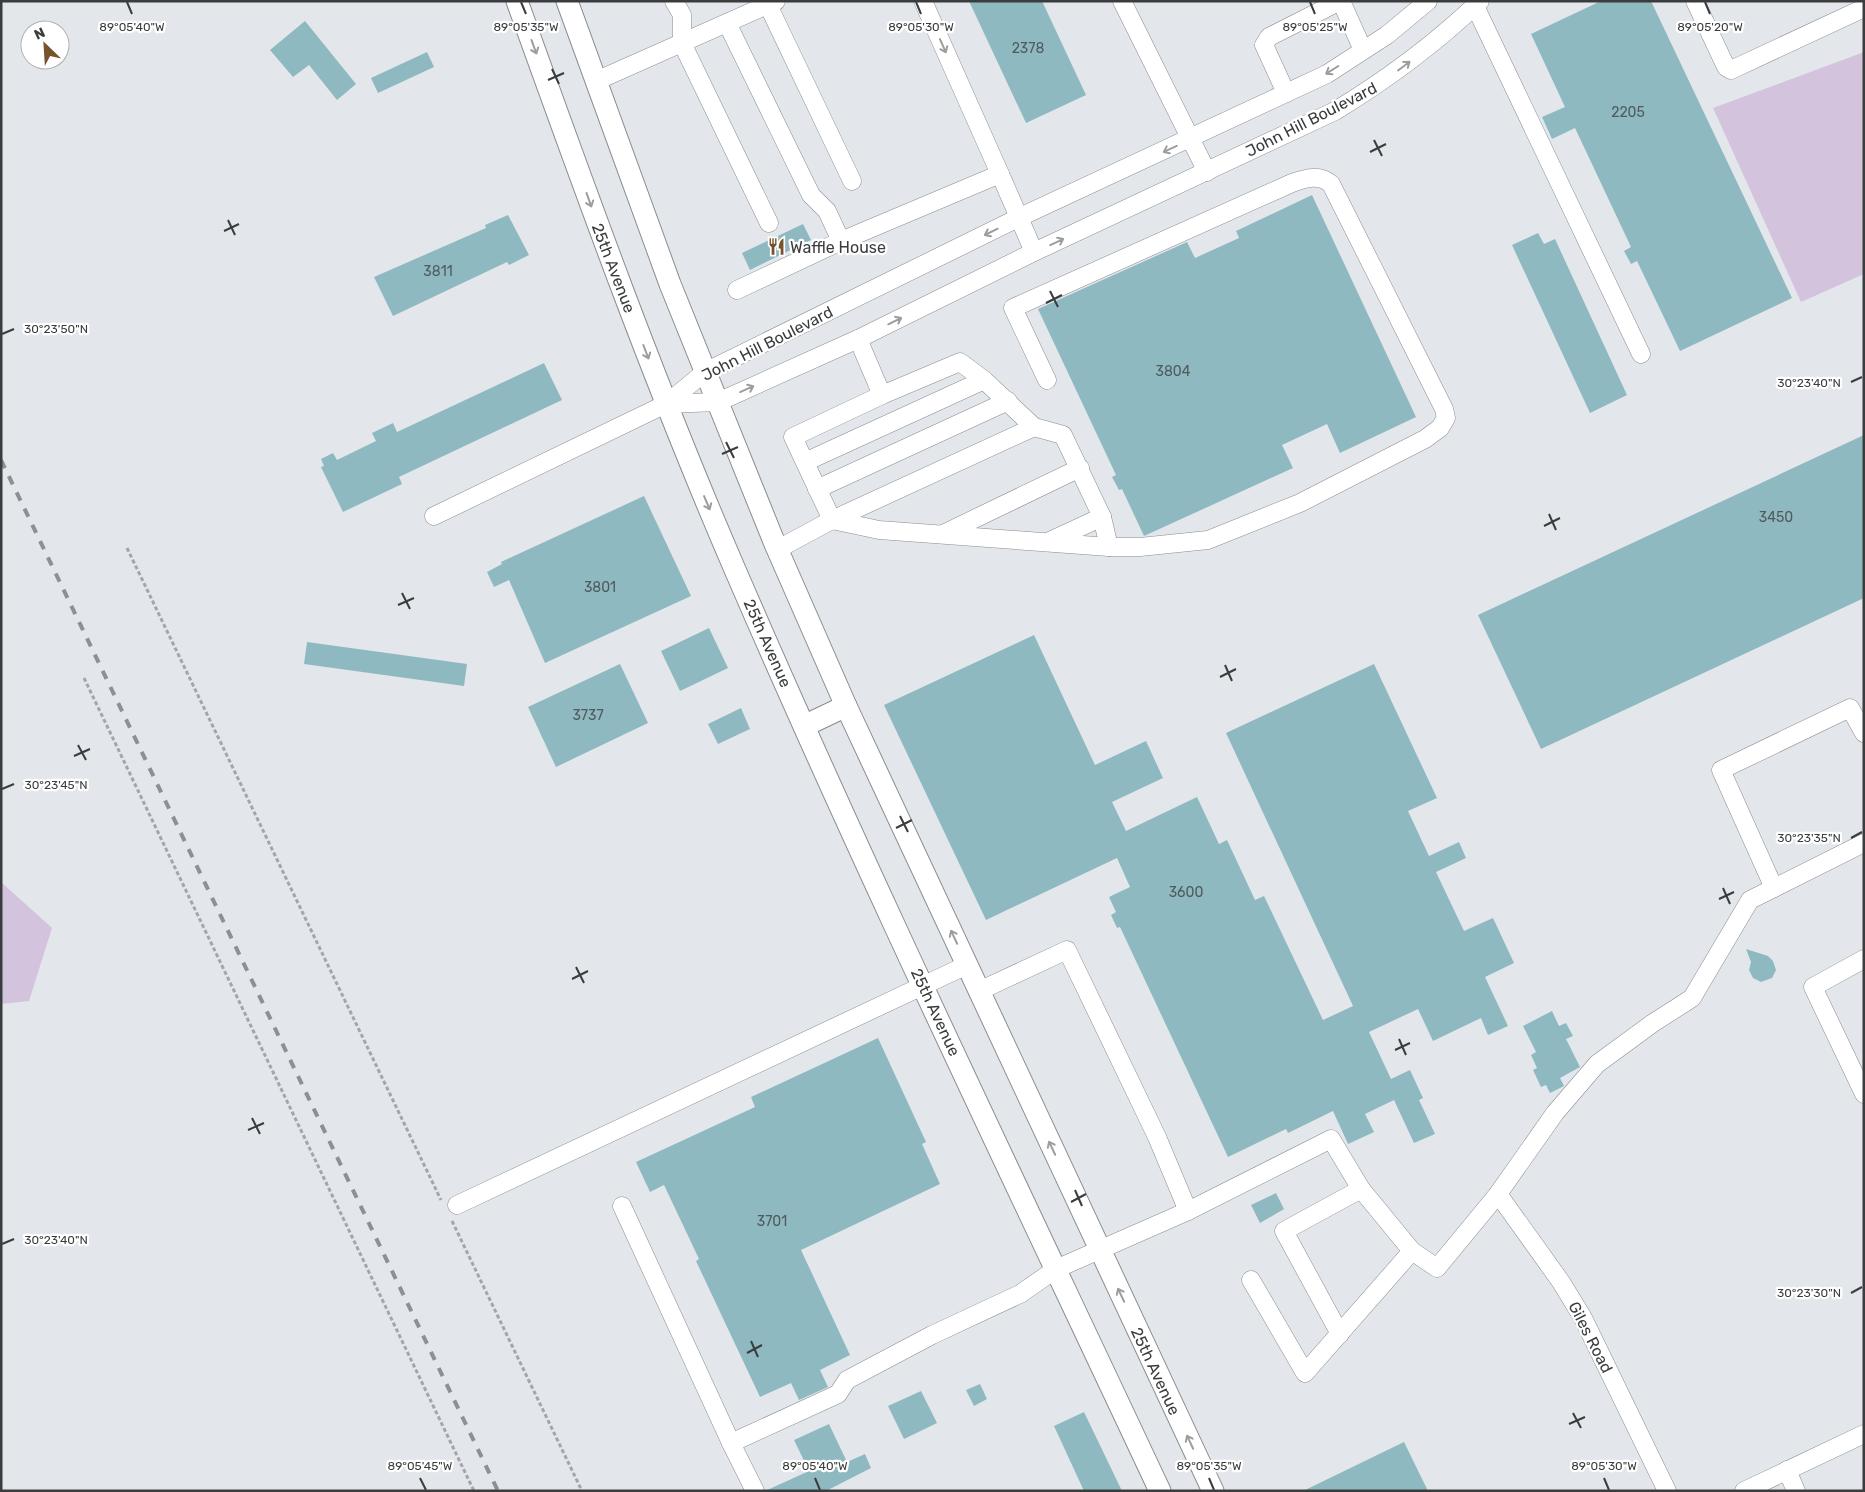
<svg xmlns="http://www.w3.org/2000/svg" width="1865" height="1492" viewBox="0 0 1865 1492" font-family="Rubik,sans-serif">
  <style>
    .green { fill: #d3c3dd }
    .building { fill: #8fb9c0 }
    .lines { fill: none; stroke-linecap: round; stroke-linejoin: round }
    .minor-casing { stroke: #898d90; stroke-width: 19 }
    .major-casing { stroke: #898d90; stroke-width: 23 }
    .path { stroke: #a3a6a9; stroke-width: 3; stroke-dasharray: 4 2.5; stroke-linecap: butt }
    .minor { stroke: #fff; stroke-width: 18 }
    .major { stroke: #fff; stroke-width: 21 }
    .rail { stroke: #8d9092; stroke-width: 4; stroke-dasharray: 9 9; stroke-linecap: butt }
    .oneway { stroke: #9c9e9e }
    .ticks { fill: none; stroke: #3a3c3d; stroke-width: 2 }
    .labels { text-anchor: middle; stroke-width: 4.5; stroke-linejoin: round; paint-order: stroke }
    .number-label { font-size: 14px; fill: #4f5b5e }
    .street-label { font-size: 16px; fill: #3a3c3d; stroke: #fff }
    .poi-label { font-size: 16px; fill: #3a3c3d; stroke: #fff; text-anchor: start }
    .ticks-label { font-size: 12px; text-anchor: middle; fill: #3a3c3d; stroke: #fff; stroke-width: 4.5; stroke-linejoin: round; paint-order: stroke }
  </style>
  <rect width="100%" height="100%" fill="#e3e7eb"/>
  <g class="green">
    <polygon points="1864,52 1864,274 1801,302 1713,108"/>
    <polygon points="1,882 52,928 29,1001 1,1004"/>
  </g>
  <g class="building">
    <polygon points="969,1 1042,1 1086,95 1026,123"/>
    <polygon points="1601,1 1651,1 1792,298 1680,351 1637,261 1631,264 1624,251 1631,247 1575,128 1552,139 1542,117 1565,107 1531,34"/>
    <polygon points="305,21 356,84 337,100 309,65 293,77 270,50"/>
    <polygon points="427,52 434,67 378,93 371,78"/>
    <polygon points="1312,195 1416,417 1340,453 1327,424 1282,445 1293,468 1144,536 1122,489 1119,490 1112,477 1116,475 1038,309 1187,242 1195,258 1239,238 1236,231"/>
    <polygon points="508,215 529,255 509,265 507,262 393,316 374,277 486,228 485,225"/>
    <polygon points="803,224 811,240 750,270 742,253"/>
    <polygon points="1538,233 1544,244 1555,239 1627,395 1590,413 1512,245"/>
    <polygon points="544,363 562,400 399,477 402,484 343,512 321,467 324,466 321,459 333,453 337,460 376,441 372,433 393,423 397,432"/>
    <polygon points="1864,435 1864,598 1541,749 1478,615"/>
    <polygon points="644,496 691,596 545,663 509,580 494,587 487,572 502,564 501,562"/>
    <polygon points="709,628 728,668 680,691 661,651"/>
    <polygon points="1034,635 1095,765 1146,741 1163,778 1112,802 1126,831 1197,797 1219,844 1227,840 1255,900 1264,896 1323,1020 1353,1006 1226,733 1374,664 1437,798 1408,811 1429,856 1459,842 1466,858 1436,872 1464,931 1493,918 1514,963 1485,977 1508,1026 1488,1035 1481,1018 1433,1041 1418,1009 1369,1032 1391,1079 1410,1070 1423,1098 1419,1100 1435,1134 1414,1143 1394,1100 1365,1114 1374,1132 1348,1144 1333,1111 1288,1133 1286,1129 1228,1157 1120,927 1117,928 1111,915 1116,912 1109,897 1130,887 1117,858 986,920 884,705"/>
    <polygon points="307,642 467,664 464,686 304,664"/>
    <polygon points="620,664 648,723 556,767 528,707"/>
    <polygon points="741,708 750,729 718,744 708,724"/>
    <polygon points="1746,949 1768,956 1773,961 1776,970 1772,978 1761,982 1753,978 1749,970 1751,962"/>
    <polygon points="1552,1011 1559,1026 1566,1023 1573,1036 1566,1039 1580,1067 1560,1078 1564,1086 1550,1093 1546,1085 1541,1087 1533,1070 1537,1068 1531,1055 1536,1052 1523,1026"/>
    <polygon points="878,1038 926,1142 922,1144 940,1184 801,1250 850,1355 820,1370 828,1387 799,1400 791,1383 760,1397 696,1261 699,1259 664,1185 650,1192 636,1162 755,1107 751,1097"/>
    <polygon points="1276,1193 1284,1209 1260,1223 1251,1205"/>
    <polygon points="980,1384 987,1399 974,1406 966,1390"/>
    <polygon points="921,1391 937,1423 904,1439 888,1406"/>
    <polygon points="1084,1412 1122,1491 1084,1491 1054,1426"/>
    <polygon points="829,1424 847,1462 865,1454 871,1468 826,1491 765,1491 809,1471 794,1440"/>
    <polygon points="1404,1442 1428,1491 1303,1491"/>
  </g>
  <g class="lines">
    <defs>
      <g id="minor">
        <polyline points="674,1 682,15 682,43 769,223"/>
        <polyline points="923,1 1000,174"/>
        <polyline points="1122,1 1207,172"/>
        <polyline points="1341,1 1363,50"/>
        <polyline points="1695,1 1726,67 1731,70 1864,8"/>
        <polyline points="768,5 852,181"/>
        <polyline points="1475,6 1641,354"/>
        <polyline points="727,23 811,195 827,211 841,241 1000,174 1034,252"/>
        <polyline points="596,81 776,1"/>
        <polyline points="1286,93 1264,45 1269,37 1340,1"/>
        <polyline points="737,290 841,241"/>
        <path d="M858 339 882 395 793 437 832 520 879 530 1109 547H1140L1208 540 1300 503 1425 439 1440 428 1446 418 1444 409 1331 184C1319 174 1306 178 1292 183L1013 308 1047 380"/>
        <polyline points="882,395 960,362 984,380 1034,427 1063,435 1102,517 1109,547"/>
        <path d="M666 404 718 402 858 339 1034 252 1335 111C1388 79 1435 44 1480 1"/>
        <polyline points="805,462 984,380"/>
        <polyline points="817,489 1008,401"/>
        <polyline points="434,516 666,404 705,372 1018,218 1327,74 1387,35 1428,1"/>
        <polyline points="943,534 1080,468"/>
        <polyline points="1050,541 1102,517"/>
        <polyline points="778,549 832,520 1034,427"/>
        <polyline points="1864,733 1850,708 1721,770 1774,888 1864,843"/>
        <polyline points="1864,959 1813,987 1864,1094"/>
        <polyline points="1498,1194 1561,1282 1583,1318 1667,1491"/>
        <polyline points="457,1205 967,965"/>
        <polyline points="622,1206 731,1443"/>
        <polyline points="1188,1211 1331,1139 1361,1189 1412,1251 1437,1268 1498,1194 1555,1113 1597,1064 1653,1023 1692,998 1750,900 1774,888"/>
        <polyline points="1251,1280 1305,1373 1412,1251"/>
        <polyline points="1340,1334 1284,1231 1361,1189"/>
        <polyline points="1787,1470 1796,1491"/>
        <polyline points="755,1491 731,1443 838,1394 847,1380 932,1335 1020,1294 1056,1269 1188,1211 1157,1137 1067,950 979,991"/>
        <polyline points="1744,1491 1864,1434"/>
      </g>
      <g id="major">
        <path d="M517 1C586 193 655 385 736 572 870 882 1017 1186 1160 1491"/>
        <polyline points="567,1 670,284 775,544 846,706 1213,1491"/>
        <polyline points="804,726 846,706"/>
      </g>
    </defs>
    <use href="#minor" class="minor-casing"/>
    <use href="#major" class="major-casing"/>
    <g class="path">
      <polyline points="127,548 441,1200"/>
      <polyline points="84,678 474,1491"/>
      <polyline points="452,1221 582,1491"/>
    </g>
    <use href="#minor" class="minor"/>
    <use href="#major" class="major"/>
    <polyline class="rail" points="1,460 498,1491"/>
  </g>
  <defs><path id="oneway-shaft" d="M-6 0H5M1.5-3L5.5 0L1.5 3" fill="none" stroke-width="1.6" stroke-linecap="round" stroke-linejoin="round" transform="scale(1.25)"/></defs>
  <g class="oneway">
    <use href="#oneway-shaft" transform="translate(943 46) rotate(66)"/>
    <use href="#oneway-shaft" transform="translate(534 47) rotate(70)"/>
    <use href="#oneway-shaft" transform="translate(1404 66) rotate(-37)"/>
    <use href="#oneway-shaft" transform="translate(1332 70) rotate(148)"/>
    <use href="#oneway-shaft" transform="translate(1170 149) rotate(155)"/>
    <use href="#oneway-shaft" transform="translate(589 200) rotate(70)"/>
    <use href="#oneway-shaft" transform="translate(991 232) rotate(154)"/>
    <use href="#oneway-shaft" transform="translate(1057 242) rotate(-25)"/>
    <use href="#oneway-shaft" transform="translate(895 321) rotate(-26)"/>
    <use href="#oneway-shaft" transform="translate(646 352) rotate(69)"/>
    <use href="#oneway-shaft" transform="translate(747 389) rotate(-24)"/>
    <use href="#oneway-shaft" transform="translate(707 503) rotate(67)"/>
    <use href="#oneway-shaft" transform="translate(954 937) rotate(-115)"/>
    <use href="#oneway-shaft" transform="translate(1052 1148) rotate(-115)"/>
    <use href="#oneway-shaft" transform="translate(1121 1295) rotate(-115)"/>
    <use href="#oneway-shaft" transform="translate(1190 1442) rotate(-115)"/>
  </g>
  <path class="ticks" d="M127 2 132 14M521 2 526 14M916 2 921 14M1310 2 1315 14M1705 2 1710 14M552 69 559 84M548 80 564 73M1374 140 1382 156M1370 152 1386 144M228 220 235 235M224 231 239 224M1050 291 1058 307M1046 303 1062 295M2 334 14 329M1851 382 1862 377M726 442 734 458M722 454 738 447M1549 514 1556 530M1544 526 1560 518M402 593 410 609M398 605 414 598M1225 665 1232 681M1220 677 1236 669M78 745 86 760M74 756 90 749M2 789 14 784M900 816 908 832M896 828 912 820M1851 838 1862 832M1723 888 1730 904M1719 899 1734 892M576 967 584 983M572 979 588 971M1399 1039 1406 1055M1395 1050 1410 1043M252 1118 260 1134M248 1130 264 1123M1075 1190 1082 1206M1071 1202 1086 1194M2 1244 14 1239M1851 1293 1862 1287M751 1341 758 1357M747 1353 762 1345M1573 1413 1581 1428M1569 1424 1585 1417M420 1478 426 1490M815 1478 820 1490M1209 1478 1214 1490M1604 1478 1609 1490"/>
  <defs>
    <symbol id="restaurant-bare" viewBox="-9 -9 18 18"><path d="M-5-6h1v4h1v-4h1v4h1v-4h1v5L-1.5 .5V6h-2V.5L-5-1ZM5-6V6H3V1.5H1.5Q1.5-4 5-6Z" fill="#76542b" stroke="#fff" stroke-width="2.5" paint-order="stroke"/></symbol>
  </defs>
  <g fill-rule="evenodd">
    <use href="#restaurant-bare" x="764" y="234" width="25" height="25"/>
  </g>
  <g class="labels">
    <g class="number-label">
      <text x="1028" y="53">2378</text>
      <text x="1628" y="117">2205</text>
      <text x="438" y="276">3811</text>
      <text x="1173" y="376">3804</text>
      <text x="1776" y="522">3450</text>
      <text x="600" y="592">3801</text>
      <text x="588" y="720">3737</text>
      <text x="1186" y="897">3600</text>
      <text x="772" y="1226">3701</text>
    </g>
    <g class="street-label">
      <text transform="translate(1311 119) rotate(-27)" y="6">John Hill Boulevard</text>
      <text transform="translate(614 268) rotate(69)" y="6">25th Avenue</text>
      <text transform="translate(767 343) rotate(-27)" y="6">John Hill Boulevard</text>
      <text transform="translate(768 643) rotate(66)" y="6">25th Avenue</text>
      <text transform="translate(936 1012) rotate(65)" y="6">25th Avenue</text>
      <text transform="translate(1591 1337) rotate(63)" y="6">Giles Road</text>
      <text transform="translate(1156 1371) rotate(65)" y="6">25th Avenue</text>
    </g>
    <g class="poi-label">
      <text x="790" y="253">Waffle House</text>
    </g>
  </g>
  <g class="ticks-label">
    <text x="132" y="31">89°05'40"W</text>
    <text x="526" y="31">89°05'35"W</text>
    <text x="921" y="31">89°05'30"W</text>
    <text x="1315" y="31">89°05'25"W</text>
    <text x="1710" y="31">89°05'20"W</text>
    <text x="56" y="333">30°23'50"N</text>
    <text x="1809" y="387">30°23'40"N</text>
    <text x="56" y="789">30°23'45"N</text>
    <text x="1809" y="842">30°23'35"N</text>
    <text x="56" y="1244">30°23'40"N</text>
    <text x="1809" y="1297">30°23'30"N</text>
    <text x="420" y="1470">89°05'45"W</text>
    <text x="815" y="1470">89°05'40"W</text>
    <text x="1209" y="1470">89°05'35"W</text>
    <text x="1604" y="1470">89°05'30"W</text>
  </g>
  <rect width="1865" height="1492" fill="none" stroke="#3a3c3d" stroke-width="5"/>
  <g transform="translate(45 45) rotate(335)"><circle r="24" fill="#ffffff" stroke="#b0b1b1"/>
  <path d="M0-4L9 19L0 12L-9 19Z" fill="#76542b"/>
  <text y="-8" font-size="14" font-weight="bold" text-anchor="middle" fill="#3a3c3d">N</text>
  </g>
</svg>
